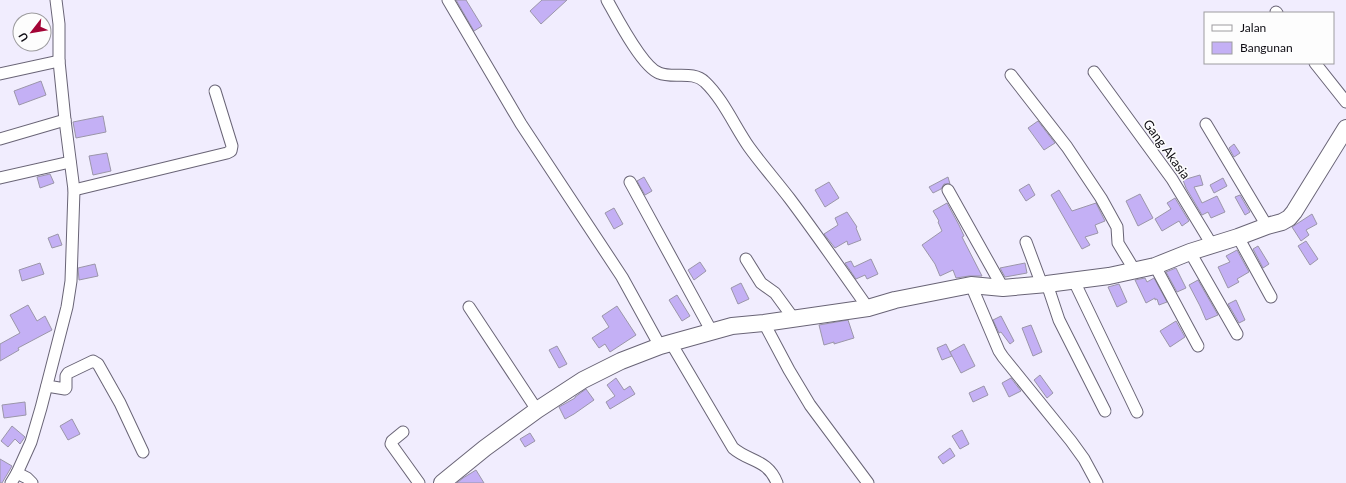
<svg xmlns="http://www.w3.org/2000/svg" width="1346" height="483" viewBox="0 0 1346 483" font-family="Lato,sans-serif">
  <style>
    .building { fill: #c4b0f5; stroke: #9b96a9 }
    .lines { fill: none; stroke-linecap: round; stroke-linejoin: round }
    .street-casing { stroke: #696476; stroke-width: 13 }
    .secondary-casing { stroke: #696476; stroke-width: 18 }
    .street { stroke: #fff; stroke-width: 11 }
    .secondary { stroke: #fff; stroke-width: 16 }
    .labels { text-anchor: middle; stroke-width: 3; stroke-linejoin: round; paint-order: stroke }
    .street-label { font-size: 13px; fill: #0d0b12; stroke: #fdfdfd }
  </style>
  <rect width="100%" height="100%" fill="#f1edfe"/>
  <g class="building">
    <polygon points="456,0 466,0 482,26 474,31"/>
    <polygon points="542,0 567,0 541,24 530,11"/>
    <polygon points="41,81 46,95 19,105 14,91"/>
    <polygon points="103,116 106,132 76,138 73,122"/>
    <polygon points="1038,121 1055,143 1044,150 1028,128"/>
    <polygon points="1234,144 1240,153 1234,157 1229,148"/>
    <polygon points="107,153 111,171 93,175 89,156"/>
    <polygon points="50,174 54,183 40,188 37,177"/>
    <polygon points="1200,175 1203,185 1194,187 1202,203 1217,196 1225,212 1211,218 1208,212 1202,215 1186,188 1183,180"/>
    <polygon points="644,177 652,191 645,195 637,181"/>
    <polygon points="948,177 950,184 944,184 941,189 933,193 929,187"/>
    <polygon points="1223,178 1227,186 1214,193 1210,185"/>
    <polygon points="829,182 839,198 825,207 815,190"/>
    <polygon points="1029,184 1035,195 1026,201 1019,190"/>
    <polygon points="1059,190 1072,211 1096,203 1105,221 1095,225 1098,233 1085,237 1090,245 1082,249 1051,195"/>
    <polygon points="1140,194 1153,218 1138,226 1126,201"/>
    <polygon points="1240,195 1250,212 1245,215 1235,197"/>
    <polygon points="1175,198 1189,221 1182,226 1179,221 1162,231 1155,219 1171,209 1167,203"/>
    <polygon points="947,203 959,225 964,236 962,237 982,276 969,276 956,278 953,270 940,276 935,264 922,245 942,231 938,222 939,221 933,211"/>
    <polygon points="614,208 623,224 614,229 605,213"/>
    <polygon points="847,212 857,227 856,228 861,240 848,245 847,241 835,248 824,234 838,225 835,218"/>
    <polygon points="1312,214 1317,224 1306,230 1309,235 1301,241 1292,227"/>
    <polygon points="58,234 62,245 52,248 48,238"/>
    <polygon points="1306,241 1318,259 1310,265 1298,246"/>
    <polygon points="1258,246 1269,264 1263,268 1253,249"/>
    <polygon points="1237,250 1249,272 1237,279 1239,282 1228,288 1218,267 1230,262 1226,256"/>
    <polygon points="871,259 878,274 867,279 865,275 856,279 845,263 851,261 854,267"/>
    <polygon points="700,262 706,271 694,280 688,270"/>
    <polygon points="40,263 44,274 22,281 19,270"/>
    <polygon points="1025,263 1027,273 1005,277 1000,268"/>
    <polygon points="95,264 98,276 79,280 78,268"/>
    <polygon points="1176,268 1186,288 1177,292 1166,272"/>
    <polygon points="1145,278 1147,282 1154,278 1167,302 1159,305 1157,299 1155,300 1155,298 1146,303 1135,280"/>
    <polygon points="1198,280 1218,315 1206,320 1200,306 1189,285"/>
    <polygon points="741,283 749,299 738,304 731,288"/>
    <polygon points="1119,284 1127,302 1117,307 1108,287"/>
    <polygon points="677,295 690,316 682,321 669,300"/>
    <polygon points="1236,300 1245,320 1239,323 1228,304"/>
    <polygon points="28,305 37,321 45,316 52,330 18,348 19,350 0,361 0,344 20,333 10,315"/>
    <polygon points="617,306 636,335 610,352 605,344 599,348 592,338 609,327 602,316"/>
    <polygon points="1001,316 1014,341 1010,344 1001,332 999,333 993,320"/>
    <polygon points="848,320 854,338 834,344 834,342 824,345 819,325"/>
    <polygon points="1176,321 1185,337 1170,347 1160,331"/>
    <polygon points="1031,325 1042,352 1033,356 1022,328"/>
    <polygon points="946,344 952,356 942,360 937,348"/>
    <polygon points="964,344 975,366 961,373 950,352"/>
    <polygon points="557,346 567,364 559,368 549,350"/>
    <polygon points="1040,375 1053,393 1047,398 1034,380"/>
    <polygon points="616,378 624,390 630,386 635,394 610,409 606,402 615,396 607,385"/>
    <polygon points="1011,378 1021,391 1009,397 1002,383"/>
    <polygon points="984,386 988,395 973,402 969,393"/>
    <polygon points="586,389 594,400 574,414 565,419 559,407 575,398 575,397"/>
    <polygon points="25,402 26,415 4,418 2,405"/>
    <polygon points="72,419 80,434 68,440 60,426"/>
    <polygon points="12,426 25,437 20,444 15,439 8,447 1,441"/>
    <polygon points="962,430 969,444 960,449 952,436"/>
    <polygon points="530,433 535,441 525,447 520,439"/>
    <polygon points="950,448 955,456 943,464 938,457"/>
    <polygon points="0,459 12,466 2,483 0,483"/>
    <polygon points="476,470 484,483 457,483 463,478"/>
  </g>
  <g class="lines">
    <defs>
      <g id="street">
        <polyline points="448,0 521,124 622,277 660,346"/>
        <path d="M607 0C616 16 642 67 659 73 673 79 693 70 705 82 723 99 735 127 749 147 762 165 777 182 790 199 817 235 842 271 868 308"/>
        <polyline points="1276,12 1277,13"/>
        <polyline points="1315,63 1346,102"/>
        <polyline points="1094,72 1172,179 1212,245"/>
        <polyline points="0,74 59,61"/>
        <polyline points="1011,75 1067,147 1101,198 1117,227 1118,243 1135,271"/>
        <polyline points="1206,124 1267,226"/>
        <polyline points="0,139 65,120"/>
        <polyline points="0,178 70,162"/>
        <polyline points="630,182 712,332"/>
        <polyline points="74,190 227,153 231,151 232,146 215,91"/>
        <polyline points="948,190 1003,288"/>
        <polyline points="1238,237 1271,297"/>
        <polyline points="1026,242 1042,285"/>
        <polyline points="1190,252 1237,334"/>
        <polyline points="746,259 761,283 775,293 794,319"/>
        <polyline points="1155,266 1198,346"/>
        <polyline points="1074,281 1137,412"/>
        <polyline points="1047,284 1059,320 1105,411"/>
        <polyline points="971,285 999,351 1003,357 1071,441 1084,459 1097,483"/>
        <polyline points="469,307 537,410"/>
        <polyline points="764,323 789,370 810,405 868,483"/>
        <path d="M671 343 733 448C749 462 768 459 777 483"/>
        <polyline points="47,386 65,389 66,388 66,376 68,373 93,361 98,364 120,403 143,452"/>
        <polyline points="403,432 392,441 391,444 419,483"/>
        <polyline points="17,473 27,478 32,483"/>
        <polyline points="11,483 17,473 31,442 41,408 67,307 71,281 74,190 65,120 59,61 59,24 56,0"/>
      </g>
      <polyline id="secondary" points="442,483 485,448 537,410 583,380 621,361 660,346 732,326 764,323 868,308 895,300 971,285 1003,288 1047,284 1109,276 1155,266 1190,252 1238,237 1267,226 1282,222 1289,218 1294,212 1346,128"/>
    </defs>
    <use href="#street" class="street-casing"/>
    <use href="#secondary" class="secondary-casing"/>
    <use href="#street" class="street"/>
    <use href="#secondary" class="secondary"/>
  </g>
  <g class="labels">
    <g class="street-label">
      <text transform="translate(1167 149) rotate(54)" y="5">Gang Akasia</text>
    </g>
  </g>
  <rect x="1204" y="12" width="130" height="52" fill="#fdfdfd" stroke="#9d9c9f"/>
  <rect x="1212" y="25" width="20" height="6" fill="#ffffff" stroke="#9d9c9f"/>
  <text x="1240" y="32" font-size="12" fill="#0d0b12">Jalan</text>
  <rect x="1212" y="42" width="20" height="12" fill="#c4b0f5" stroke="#9d9c9f"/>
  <text x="1240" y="52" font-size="12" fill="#0d0b12">Bangunan</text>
  <g transform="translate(32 32) rotate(239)"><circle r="19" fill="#fdfdfd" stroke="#9d9c9f"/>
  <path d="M0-3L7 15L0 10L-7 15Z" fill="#a30436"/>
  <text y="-6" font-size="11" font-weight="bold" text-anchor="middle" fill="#0d0b12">U</text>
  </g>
</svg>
